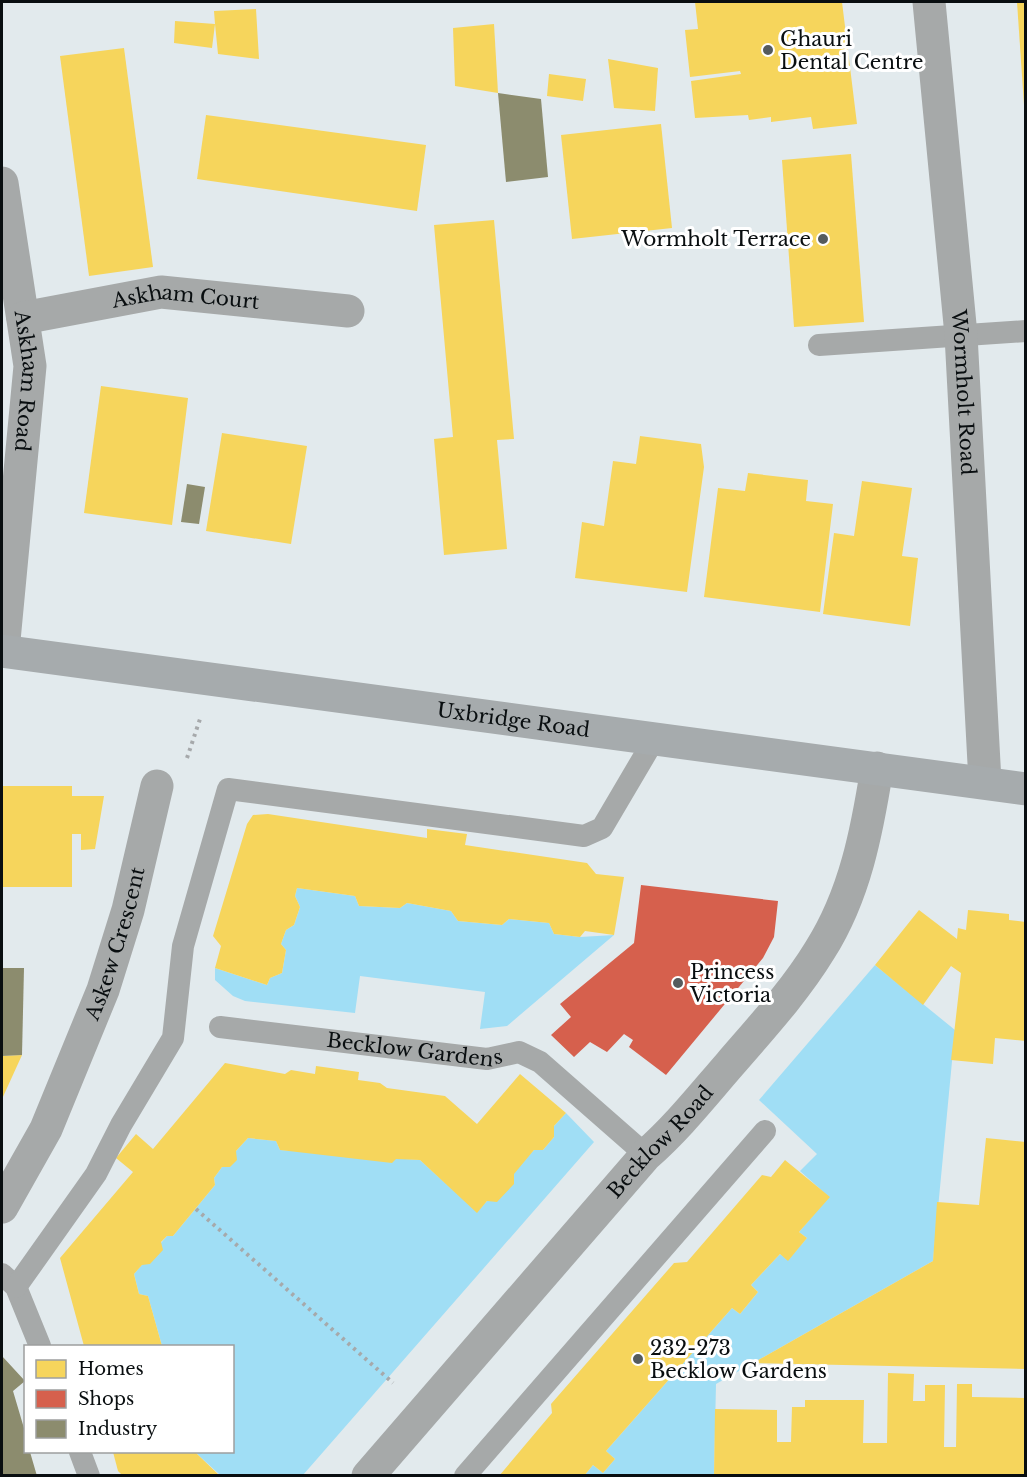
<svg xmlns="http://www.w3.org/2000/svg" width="1027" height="1477" viewBox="0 0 1027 1477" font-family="'Libre Baskerville',serif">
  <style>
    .green { fill: #a0def5 }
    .homes { fill: #f6d55c }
    .shops { fill: #d6604d }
    .industry { fill: #8c8c6e }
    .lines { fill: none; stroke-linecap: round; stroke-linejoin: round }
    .path { stroke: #a6a9ab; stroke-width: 4; stroke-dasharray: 3 4.5; stroke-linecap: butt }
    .service { stroke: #a6a9a9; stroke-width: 22 }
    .minor { stroke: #a6a9a9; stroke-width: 33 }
    .primary { stroke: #a6abad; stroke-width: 33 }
    .poi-dot { fill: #555b5d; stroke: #fff; stroke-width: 2 }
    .labels { text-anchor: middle; stroke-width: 6; stroke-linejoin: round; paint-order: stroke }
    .poi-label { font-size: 20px; fill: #090e10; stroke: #fff; text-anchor: start }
    .street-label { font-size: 20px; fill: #090e10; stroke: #fff }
  </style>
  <rect width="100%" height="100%" fill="#e2eaed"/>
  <g class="green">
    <polygon points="297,888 355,896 359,906 400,908 407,903 451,911 458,921 502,925 509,919 549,923 554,934 580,937 614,935 507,1026 480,1029 485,992 360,976 355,1013 245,1001 233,996 215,980 215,968 267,985 270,978 282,973 286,950 281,944 286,930 294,925 300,907 295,896"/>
    <polygon points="875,965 955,1030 933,1261 716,1384 714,1475 584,1476 593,1465 603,1473 615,1459 606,1451 732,1308 740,1314 758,1292 751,1285 780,1254 788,1260 807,1238 799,1232 829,1197 800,1171 817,1154 759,1100"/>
    <polygon points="566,1113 594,1142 303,1475 220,1475 195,1452 232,1452 232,1346 162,1346 148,1296 139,1294 134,1274 167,1236 173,1236 215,1185 214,1178 222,1167 230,1167 236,1151 248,1138 276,1141 280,1150 420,1160 477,1212 534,1150 543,1150 554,1137 554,1126"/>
  </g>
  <g class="homes">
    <polygon points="695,2 842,2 857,124 813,129 811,117 771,122 771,117 749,120 748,115 695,118 691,81 741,74 740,71 690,77 685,30 698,29"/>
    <polygon points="1017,2 1026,2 1026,105 1024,105"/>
    <polygon points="256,9 259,59 218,54 215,24 212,48 174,43 175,21 215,24 214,11"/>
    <polygon points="494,24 498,93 455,86 453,28"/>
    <polygon points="124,48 153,267 89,276 60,56"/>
    <polygon points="608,59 658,68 655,111 614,108"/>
    <polygon points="549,74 586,79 583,101 547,96"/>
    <polygon points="206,115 426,145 417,211 197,179"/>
    <polygon points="661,124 672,228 572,239 561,135"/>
    <polygon points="851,154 864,322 794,327 782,160"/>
    <polygon points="494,220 514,439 497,440 507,549 444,555 434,439 453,437 434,225"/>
    <polygon points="101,386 188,398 172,525 84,513"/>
    <polygon points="222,433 307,446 291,544 206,531"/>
    <polygon points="640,436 701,444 704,467 687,592 575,578 582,522 604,526 613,461 636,464"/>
    <polygon points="748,473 808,480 806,501 833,504 820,612 704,597 718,488 745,491"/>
    <polygon points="862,481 912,488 902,556 918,558 910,626 823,614 834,533 854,536"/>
    <polygon points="2,786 72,786 72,796 104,796 95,849 81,850 81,834 72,834 72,887 2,887"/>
    <polygon points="268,814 427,838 427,829 467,834 465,845 587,863 596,874 624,877 614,935 585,931 580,937 554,934 549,923 509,919 502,925 458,921 451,911 407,903 400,908 359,906 355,896 297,888 295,896 300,907 294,925 286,930 281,944 286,950 282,973 270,978 267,985 215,968 221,946 213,936 247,824 253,815"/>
    <polygon points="919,910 957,939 958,928 966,930 968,910 1009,914 1009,920 1026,922 1026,1041 995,1038 993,1064 951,1060 961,973 951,966 923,1005 875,965"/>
    <polygon points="22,1055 2,1099 2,1056"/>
    <polygon points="225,1063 285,1074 291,1070 315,1074 316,1066 359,1072 358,1080 380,1083 387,1088 445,1096 477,1124 520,1074 566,1113 554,1126 554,1137 543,1150 534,1150 514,1174 514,1184 497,1202 487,1201 477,1213 420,1160 396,1159 392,1163 280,1150 276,1141 248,1138 236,1151 237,1160 230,1167 222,1167 214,1178 215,1185 173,1236 167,1236 161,1242 163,1250 150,1264 142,1265 134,1274 139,1294 148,1296 162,1346 84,1346 60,1258 133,1172 116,1158 136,1134 153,1149"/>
    <polygon points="986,1138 1026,1142 1026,1369 753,1363 933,1261 937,1202 979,1205"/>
    <polygon points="785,1160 830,1197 799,1232 807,1238 788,1261 780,1254 751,1285 758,1292 740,1314 732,1308 606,1451 615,1459 603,1473 593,1465 584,1476 499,1476 552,1413 551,1404 674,1263 687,1262 762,1175 771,1177"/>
    <polygon points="888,1373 914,1374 913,1401 925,1401 925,1385 945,1385 944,1447 956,1447 957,1384 972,1384 972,1397 1025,1398 1026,1476 714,1476 715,1409 777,1410 777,1442 791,1442 792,1407 805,1407 805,1400 864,1400 863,1443 887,1443"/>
    <polygon points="113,1452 195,1452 220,1476 123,1476 118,1471"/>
  </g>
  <polygon class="shops" points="641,885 778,901 774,937 763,958 666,1075 629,1047 633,1040 624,1034 607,1052 590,1042 574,1057 551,1035 571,1017 560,1004 634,943"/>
  <g class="industry">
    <polygon points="498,93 541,99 548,177 506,182"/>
    <polygon points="187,484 205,487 199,524 181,522"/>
    <polygon points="2,968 24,968 22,1055 2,1056"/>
    <polygon points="2,1356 25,1381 13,1391 26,1435 26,1452 30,1452 37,1476 2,1476"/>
  </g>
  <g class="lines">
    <g class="path">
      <polyline points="187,758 200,719"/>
      <polyline points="196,1209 393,1383"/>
    </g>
    <g class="service">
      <polyline points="819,345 1026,331"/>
      <path id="s1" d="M220 1027 487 1059 519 1052 540 1062 646 1155"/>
      <polyline points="2,1274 16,1287 40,1346"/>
      <polyline points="16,1287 96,1174 121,1125 173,1038 183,946 228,789 584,836 602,828 655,738"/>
      <polyline points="80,1452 89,1476"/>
      <polyline points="465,1476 765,1131"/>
    </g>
    <g class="minor">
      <path id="s2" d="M929 2 961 335 985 782"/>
      <path id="s3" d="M2 183 30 366 3 651"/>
      <path id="s4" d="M23 318 161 292 348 311"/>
      <path id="s5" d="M2 1207 46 1129 103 990 128 910 157 786"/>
      <path id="s6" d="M368 1476 646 1155C677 1128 703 1095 730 1064 761 1028 795 991 820 950 855 895 867 831 877 768"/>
    </g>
    <path class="primary" id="s7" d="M2 651 1026 789"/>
  </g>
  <g class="poi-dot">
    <circle cx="768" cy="50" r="6"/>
    <circle cx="823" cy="239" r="6"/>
    <circle cx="678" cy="983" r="6"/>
    <circle cx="638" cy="1359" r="6"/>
  </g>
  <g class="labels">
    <g class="poi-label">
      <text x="780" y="46">Ghauri<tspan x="780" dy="23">Dental Centre</tspan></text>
      <text x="811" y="246" text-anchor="end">Wormholt Terrace</text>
      <text x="690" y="979">Princess<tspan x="690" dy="23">Victoria</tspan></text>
      <text x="650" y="1355">232-273<tspan x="650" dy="23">Becklow Gardens</tspan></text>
    </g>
    <g class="street-label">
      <text dy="7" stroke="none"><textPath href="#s4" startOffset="165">Askham Court</textPath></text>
      <text dy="7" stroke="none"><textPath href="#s3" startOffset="200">Askham Road</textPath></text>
      <text dy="7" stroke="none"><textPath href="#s2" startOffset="392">Wormholt Road</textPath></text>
      <text dy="7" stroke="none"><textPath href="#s7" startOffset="516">Uxbridge Road</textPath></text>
      <text dy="7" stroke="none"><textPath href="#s5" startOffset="288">Askew Crescent</textPath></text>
      <text dy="7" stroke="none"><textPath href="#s1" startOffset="196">Becklow Gardens</textPath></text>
      <text dy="7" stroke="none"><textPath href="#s6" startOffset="444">Becklow Road</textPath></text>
    </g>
  </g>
  <rect width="1027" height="1477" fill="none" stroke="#090e10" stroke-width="6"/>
  <rect x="24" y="1345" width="210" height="108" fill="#ffffff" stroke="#9d9f9f" stroke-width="1.5"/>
  <rect x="36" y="1360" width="30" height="18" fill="#f6d55c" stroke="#9d9f9f" stroke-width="1.5"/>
  <text x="78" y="1375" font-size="18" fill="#090e10">Homes</text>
  <rect x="36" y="1390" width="30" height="18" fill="#d6604d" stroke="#9d9f9f" stroke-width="1.5"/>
  <text x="78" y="1405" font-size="18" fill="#090e10">Shops</text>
  <rect x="36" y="1420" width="30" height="18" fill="#8c8c6e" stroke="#9d9f9f" stroke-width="1.5"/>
  <text x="78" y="1435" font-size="18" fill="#090e10">Industry</text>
</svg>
